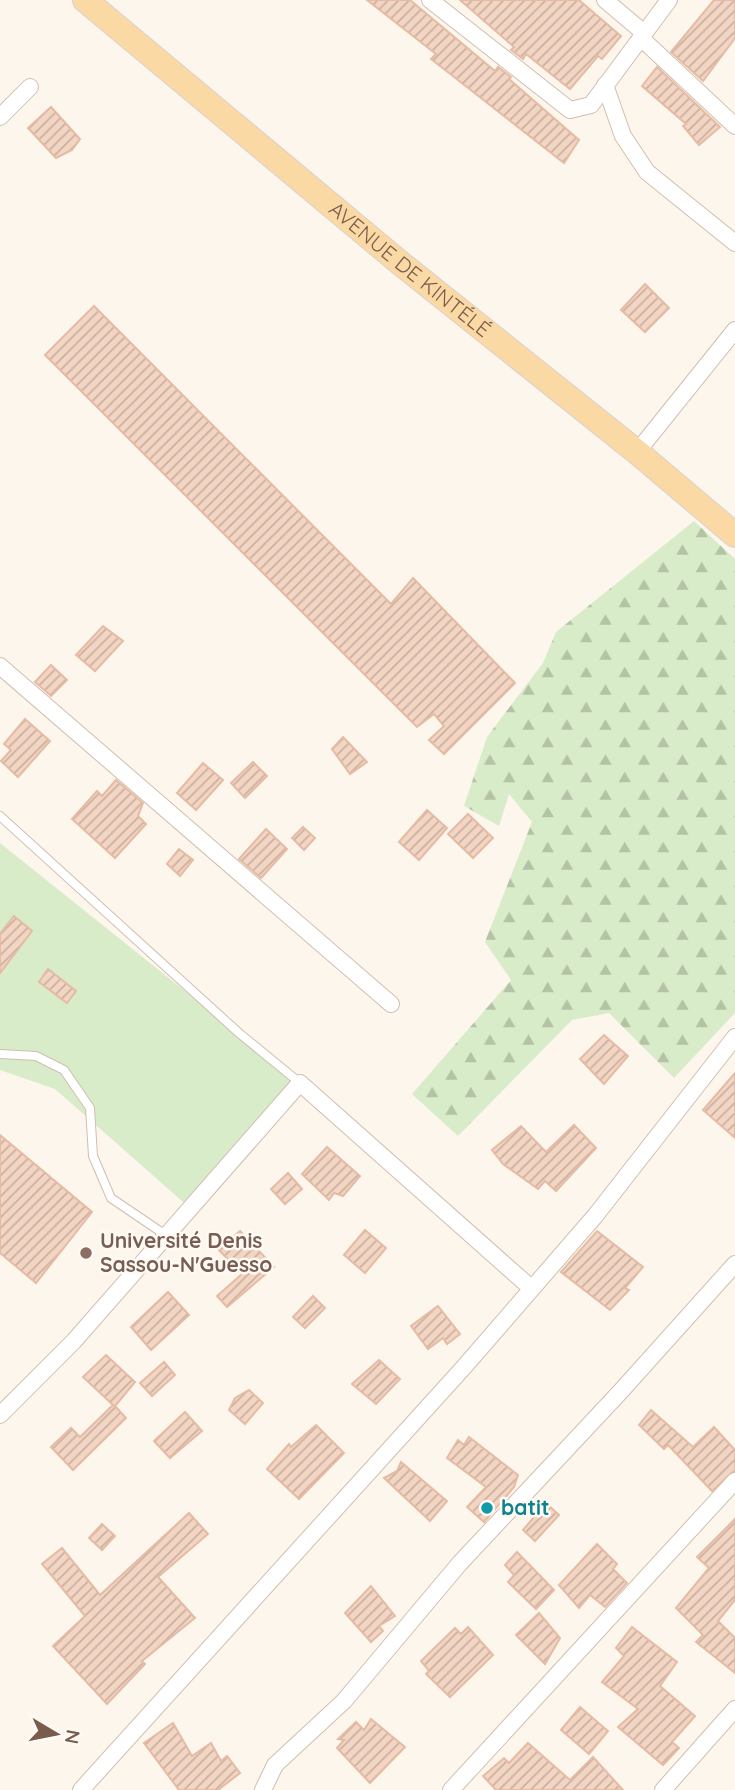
<svg xmlns="http://www.w3.org/2000/svg" width="735" height="1790" viewBox="0 0 735 1790" font-family="Quicksand,sans-serif">
  <style>
    .green { fill: #d8ecc9 }
    .forest { fill: url(#forest-firs) }
    .building { fill: url(#building-hatch); stroke: #e6bba3; stroke-width: 2 }
    .lines { fill: none; stroke-linecap: round; stroke-linejoin: round }
    .service-casing { stroke: #d1beb0; stroke-width: 10 }
    .minor-casing { stroke: #d1beb0; stroke-width: 18 }
    .primary-casing { stroke: #dad1cd; stroke-width: 26 }
    .service { stroke: #fff; stroke-width: 8 }
    .minor { stroke: #fff; stroke-width: 16 }
    .primary { stroke: #fbd9a5; stroke-width: 24 }
    .education-dot { fill: #8d6e63; stroke: #fffaf3; stroke-width: 2.5 }
    .culture-dot { fill: #0f9aa8; stroke: #fffaf3; stroke-width: 2.5 }
    .labels { text-anchor: middle; stroke-width: 5; stroke-linejoin: round; paint-order: stroke }
    .street-label { font-size: 21px; fill: #7a5c4d; stroke: #fffaf3 }
    .education-label { font-size: 21px; font-weight: bold; fill: #785e54; stroke: #fffaf3; text-anchor: start }
    .culture-label { font-size: 21px; font-weight: bold; fill: #0d838f; stroke: #fffaf3; text-anchor: start }
  </style>
  <defs>
    <pattern id="forest-firs" width="22" height="20" patternUnits="userSpaceOnUse" patternTransform="scale(1.75)"><rect width="22" height="20" fill="#d8ecc9"/><path d="M5 1l3.5 6h-7zM16 11l3.5 6h-7z" fill="#b4c2a5"/></pattern>
    <pattern id="building-hatch" width="6" height="6" patternUnits="userSpaceOnUse" patternTransform="scale(1.75)"><rect width="6" height="6" fill="#f3d5c3"/><path d="M-1 1l2-2M0 6l6-6M5 7l2-2" fill="none" stroke="#cab0a1"/></pattern>
  </defs>
  <rect width="100%" height="100%" fill="#fdf6ec"/>
  <polygon class="green" points="0,843 300,1083 191,1209 55,1089 0,1070"/>
  <polygon class="forest" points="694,521 735,559 735,1013 674,1078 609,1013 572,1020 458,1136 412,1094 511,980 485,942 532,822 509,794 499,826 464,806 487,737 543,663 556,632"/>
  <g class="building">
    <polygon points="367,0 410,0 495,71 498,67 511,77 509,79 579,140 564,163 431,59 436,54"/>
    <polygon points="460,0 579,0 621,36 602,59 598,56 570,89 526,54 523,59 511,50 514,47"/>
    <polygon points="714,0 735,0 735,38 703,81 671,52"/>
    <polygon points="657,67 720,127 699,145 683,126 686,124 642,86"/>
    <polygon points="51,107 80,139 72,150 56,158 28,128"/>
    <polygon points="645,284 669,308 645,332 621,310"/>
    <polygon points="94,306 391,604 413,578 515,683 444,754 429,740 444,726 434,714 417,727 45,355"/>
    <polygon points="103,626 123,641 95,671 76,655"/>
    <polygon points="51,665 67,680 51,696 35,682"/>
    <polygon points="25,719 50,741 18,777 1,761 11,750 4,744"/>
    <polygon points="343,737 367,762 350,774 332,749"/>
    <polygon points="253,762 267,776 245,798 231,783"/>
    <polygon points="203,763 223,780 196,810 177,793"/>
    <polygon points="116,780 143,803 138,816 146,824 115,858 72,819 97,791 102,796"/>
    <polygon points="427,810 447,828 419,860 399,842"/>
    <polygon points="468,814 493,838 473,858 448,834"/>
    <polygon points="303,827 315,838 304,850 292,838"/>
    <polygon points="266,829 287,849 261,878 239,859"/>
    <polygon points="179,849 193,860 180,876 167,864"/>
    <polygon points="14,916 32,931 0,973 0,934"/>
    <polygon points="48,969 76,991 67,1003 39,982"/>
    <polygon points="604,1035 628,1056 604,1084 580,1059"/>
    <polygon points="735,1073 735,1138 703,1110"/>
    <polygon points="574,1125 596,1148 556,1191 545,1181 538,1189 503,1164 492,1150 521,1126 546,1152"/>
    <polygon points="0,1135 92,1212 36,1283 0,1253"/>
    <polygon points="327,1147 360,1176 343,1196 334,1193 329,1200 302,1174"/>
    <polygon points="288,1173 302,1189 285,1204 271,1189"/>
    <polygon points="365,1230 386,1248 365,1273 344,1255"/>
    <polygon points="240,1231 274,1267 227,1307 217,1296 242,1274 218,1249"/>
    <polygon points="597,1231 643,1267 625,1288 629,1290 610,1310 561,1272"/>
    <polygon points="168,1292 189,1315 151,1350 131,1327"/>
    <polygon points="313,1296 325,1308 305,1328 293,1317"/>
    <polygon points="438,1306 460,1334 447,1344 443,1338 428,1349 411,1326"/>
    <polygon points="106,1355 135,1382 115,1406 126,1418 73,1470 51,1447 71,1428 80,1437 113,1405 83,1377"/>
    <polygon points="379,1360 400,1379 376,1404 352,1384"/>
    <polygon points="164,1362 175,1375 152,1396 140,1383"/>
    <polygon points="249,1390 263,1403 245,1424 229,1410 235,1398"/>
    <polygon points="651,1410 693,1447 714,1427 735,1450 735,1470 712,1491 668,1445 664,1449 639,1425"/>
    <polygon points="185,1412 202,1431 170,1458 154,1441"/>
    <polygon points="316,1425 344,1453 299,1499 267,1469 289,1444 291,1447"/>
    <polygon points="469,1437 518,1475 514,1487 484,1522 467,1507 486,1487 447,1458 458,1440 464,1445"/>
    <polygon points="401,1462 447,1501 430,1521 384,1478 397,1471"/>
    <polygon points="546,1503 559,1515 535,1541 523,1530"/>
    <polygon points="189,1513 208,1534 158,1577 195,1618 142,1661 145,1664 107,1704 53,1646 85,1616 42,1564 62,1548 100,1595"/>
    <polygon points="735,1519 735,1600 718,1621 735,1638 735,1673 696,1642 703,1635 676,1608 709,1568 697,1557"/>
    <polygon points="102,1524 115,1536 102,1550 89,1538"/>
    <polygon points="597,1544 617,1564 613,1569 627,1583 605,1607 590,1595 579,1608 559,1585"/>
    <polygon points="517,1552 554,1590 536,1609 508,1582 514,1575 505,1565"/>
    <polygon points="371,1586 395,1616 379,1626 383,1631 371,1642 345,1613"/>
    <polygon points="539,1613 560,1638 545,1664 516,1635"/>
    <polygon points="468,1627 493,1655 450,1697 426,1674 429,1671 421,1661 455,1628 461,1634"/>
    <polygon points="632,1627 677,1662 660,1686 695,1716 672,1742 679,1748 663,1765 618,1727 638,1709 602,1682 624,1656 616,1648"/>
    <polygon points="580,1707 608,1731 589,1754 561,1730"/>
    <polygon points="371,1719 405,1747 370,1783 337,1748 344,1740 338,1739 356,1722 364,1730"/>
    <polygon points="173,1723 192,1756 211,1743 221,1761 227,1756 240,1773 218,1790 179,1790 144,1743"/>
    <polygon points="528,1743 570,1780 593,1757 623,1790 496,1790 483,1776 504,1758 509,1763"/>
  </g>
  <g class="lines">
    <defs>
      <g id="service">
        <polyline points="0,816 239,1033 300,1083"/>
        <polyline points="0,1054 36,1056 64,1070 90,1108 93,1156 111,1198 167,1236"/>
      </g>
      <g id="minor">
        <polyline points="430,0 570,110 591,105 669,0"/>
        <polyline points="605,0 644,33"/>
        <polyline points="641,38 735,126"/>
        <polyline points="605,85 623,136 647,172 735,243"/>
        <polyline points="0,117 30,87"/>
        <polyline points="637,452 735,330"/>
        <polyline points="0,666 391,1004"/>
        <polyline points="0,1415 74,1341 300,1083 531,1288"/>
        <polyline points="81,1790 464,1367 595,1216 735,1037"/>
        <polyline points="263,1790 275,1765 344,1701 460,1563 621,1391 735,1264"/>
        <polyline points="451,1790 735,1481"/>
        <polyline points="663,1790 735,1709"/>
      </g>
      <g id="primary">
        <path id="s1" d="M85 0 399 262 637 452 735 535"/>
      </g>
    </defs>
    <use href="#service" class="service-casing"/>
    <use href="#minor" class="minor-casing"/>
    <use href="#primary" class="primary-casing"/>
    <use href="#service" class="service"/>
    <use href="#minor" class="minor"/>
    <use href="#primary" class="primary"/>
  </g>
  <circle class="education-dot" cx="86" cy="1253" r="7"/>
  <circle class="culture-dot" cx="487" cy="1508" r="7"/>
  <g class="labels">
    <g class="street-label">
      <text dy="7" stroke="none"><textPath href="#s1" startOffset="422">AVENUE DE KINTÉLÉ</textPath></text>
    </g>
    <g class="education-label">
      <text x="100" y="1248">Université Denis<tspan x="100" dy="24">Sassou-N'Guesso</tspan></text>
    </g>
    <g class="culture-label">
      <text x="501" y="1515">batit</text>
    </g>
  </g>
  <g transform="translate(56 1734) rotate(100)" stroke="#fffaf3" stroke-width="5" paint-order="stroke">
  <path d="M0-5L12 26L0 18L-12 26Z" fill="#7a5c4d"/>
  <text y="-10" font-size="19" font-weight="bold" text-anchor="middle" fill="#7a5c4d">N</text>
  </g>
</svg>
